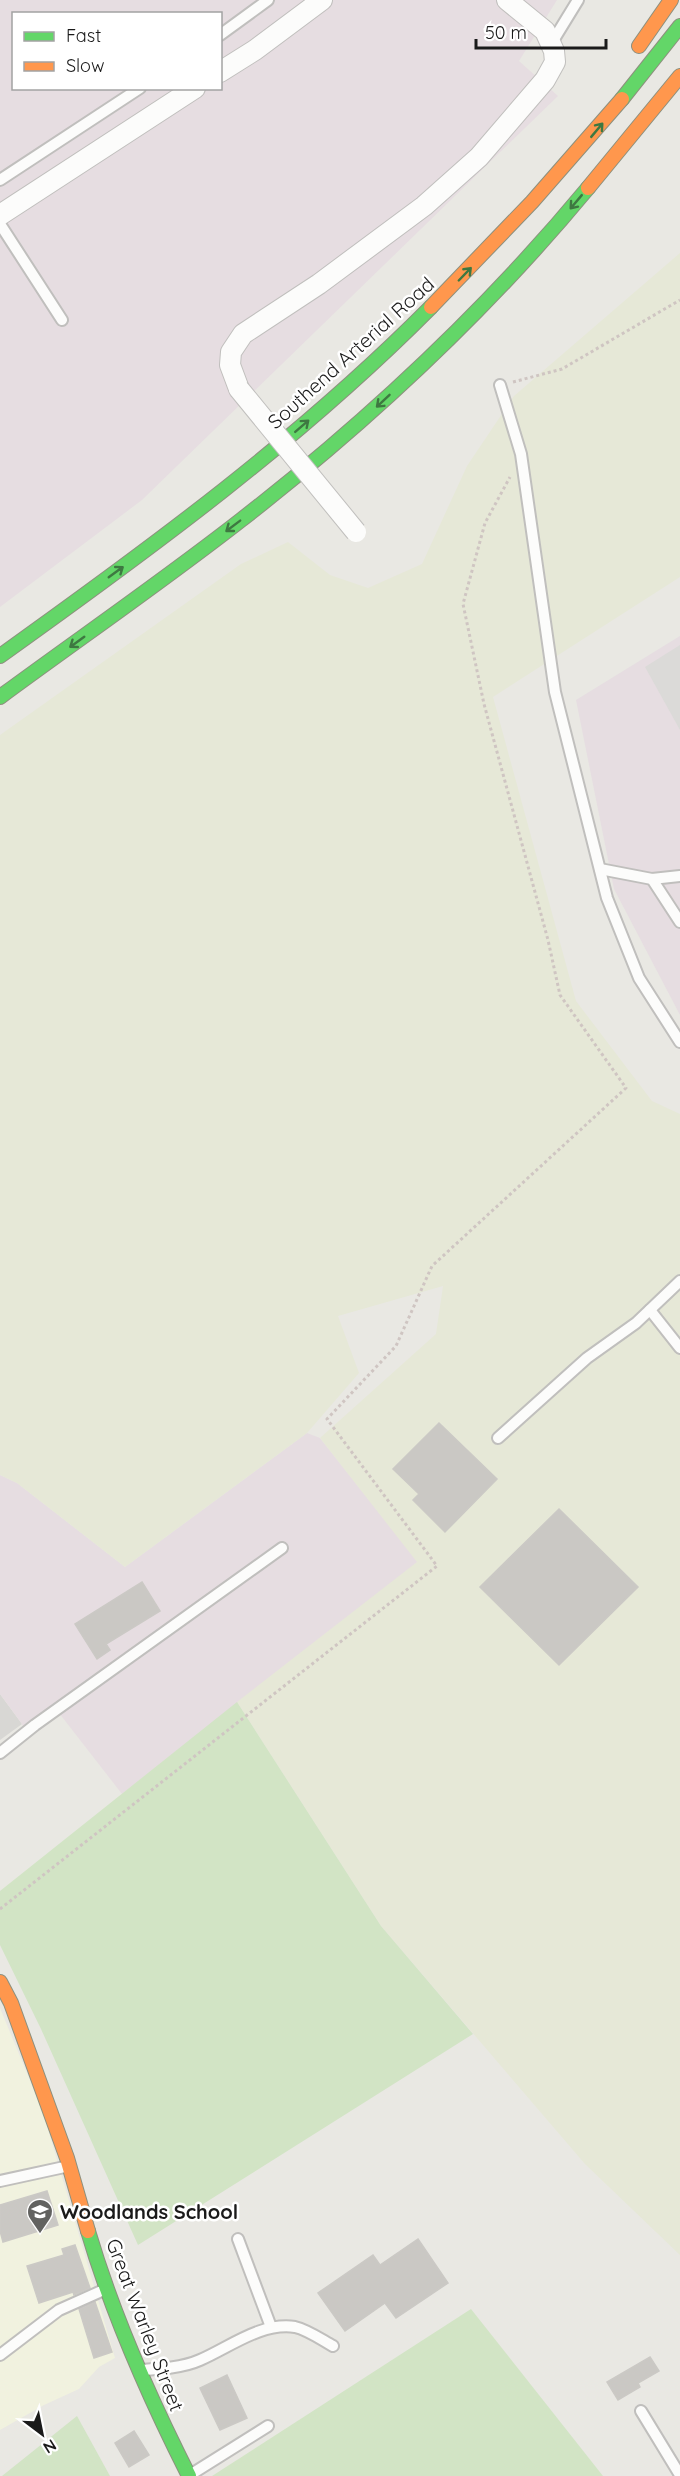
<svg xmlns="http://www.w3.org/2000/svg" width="680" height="2476" viewBox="0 0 680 2476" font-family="Quicksand,sans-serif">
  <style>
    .residential { fill: #d8d7d4 }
    .industrial { fill: #e6dde1; fill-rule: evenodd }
    .education { fill: #f1f2df }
    .farmland { fill: #e6e8d7 }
    .grass { fill: #d2e4c5 }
    .parking { fill: #dbdad8 }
    .building { fill: #cac8c4; stroke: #cbc9c5; stroke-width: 1.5 }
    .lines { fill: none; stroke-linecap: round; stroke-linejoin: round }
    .lane-casing { stroke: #c0bfbd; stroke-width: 14 }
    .street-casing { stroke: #c0bfbd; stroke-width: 22 }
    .fast-casing { stroke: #8d907e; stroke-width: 16 }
    .slow-casing { stroke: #8d907e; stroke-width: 16 }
    .path { stroke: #cfc5c2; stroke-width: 3; stroke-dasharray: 3 3; stroke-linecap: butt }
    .lane { stroke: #fcfcfb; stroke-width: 10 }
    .street { stroke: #fcfcfb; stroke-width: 20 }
    .fast { stroke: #63d668; stroke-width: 14 }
    .slow { stroke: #ff974d; stroke-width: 14 }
    .street-bridge-casing { stroke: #c0bfbd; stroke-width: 22; stroke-linecap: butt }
    .street-bridge { stroke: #fcfcfb; stroke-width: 20 }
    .oneway { stroke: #3e7841 }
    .labels { text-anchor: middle; stroke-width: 5; stroke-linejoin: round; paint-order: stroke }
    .street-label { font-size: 20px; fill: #1a1a1a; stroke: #fff }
    .poi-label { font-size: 20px; font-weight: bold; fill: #1a1a1a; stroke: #fff; text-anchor: start }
  </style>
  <rect width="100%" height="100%" fill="#e9e8e3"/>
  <polygon class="residential" points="0,1694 22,1724 0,1740"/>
  <g class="industrial">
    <path d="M0 0H557L519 61 558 96 142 500 0 607ZM14 14H220V88H14Z"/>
    <polygon points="680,636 680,1015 614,889 576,700"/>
    <polygon points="307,1433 320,1438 418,1562 122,1794 59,1713 28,1739 22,1724 0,1694 0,1475 17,1483 125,1567"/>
  </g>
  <polygon class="education" points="0,2008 43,2112 115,2358 99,2367 79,2389 44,2405 0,2430"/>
  <polygon class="farmland" points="680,253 680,577 493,697 576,1001 652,1101 680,1114 680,2255 585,2164 381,1926 237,1702 417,1562 320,1438 436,1334 443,1286 338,1316 359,1373 307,1433 125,1567 17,1483 0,1475 0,735 241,564 288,542 330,575 368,588 422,564 467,466 514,396"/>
  <g class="grass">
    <polygon points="237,1702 381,1926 473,2034 138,2245 41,2029 0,1945 0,1891"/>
    <polygon points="471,2309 603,2476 212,2476"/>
    <polygon points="77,2416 110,2476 2,2476"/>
  </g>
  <polygon class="parking" points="680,645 680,730 645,667"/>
  <g class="building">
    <polygon points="439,1423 497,1479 445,1532 413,1500 419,1494 393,1469"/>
    <polygon points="559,1509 638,1587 559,1665 480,1587"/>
    <polygon points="142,1582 160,1611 106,1644 110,1650 97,1659 75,1624"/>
    <polygon points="47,2191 58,2225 3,2242 0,2231 0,2205"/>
    <polygon points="418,2239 448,2283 396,2318 385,2303 345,2331 318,2293 373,2255 380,2265"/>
    <polygon points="75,2245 90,2288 74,2295 73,2292 39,2303 27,2266 64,2255 62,2249"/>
    <polygon points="95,2302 112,2352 94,2358 79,2309"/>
    <polygon points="650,2357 659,2371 638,2383 640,2387 618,2400 607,2382"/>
    <polygon points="227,2375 247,2418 220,2430 200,2388"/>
    <polygon points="134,2431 149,2455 129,2467 115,2443"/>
  </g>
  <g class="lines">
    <defs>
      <g id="lane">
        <polyline points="220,35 268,0"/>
        <polyline points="551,44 578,0"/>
        <polyline points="0,180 140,88"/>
        <polyline points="0,224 62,320"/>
        <polyline points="500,385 521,454 555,692 607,898 639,978 680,1042"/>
        <polyline points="600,869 652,879 680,876"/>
        <polyline points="652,879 680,922"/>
        <polyline points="650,1310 680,1348"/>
        <polyline points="498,1438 587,1358 636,1323 680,1281"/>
        <polyline points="0,1753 35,1725 282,1548"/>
        <polyline points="0,2181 69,2166"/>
        <polyline points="238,2239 271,2327"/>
        <polyline points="0,2355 59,2310 106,2289"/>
        <path d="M140 2370C159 2369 182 2368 200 2360 230 2347 261 2322 295 2327 308 2330 322 2340 333 2346"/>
        <polyline points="641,2411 680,2475"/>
        <polyline points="190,2475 268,2426"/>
      </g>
      <g id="street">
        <polyline points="220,72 255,50 322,0"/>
        <polyline points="0,215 195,88"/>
        <polyline points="239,389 230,365 231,352 243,334 319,284 424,206 479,157 545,80 555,62 554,51 545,31 507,0"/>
      </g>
      <g id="fast">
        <polyline points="622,99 680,26"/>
        <path d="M0 656C151 548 300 439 431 307"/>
        <path d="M0 697C80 638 163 581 241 520 367 422 486 311 588 188"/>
        <path d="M88 2231C113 2316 149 2397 189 2476"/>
      </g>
      <g id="slow">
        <polyline points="639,46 671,0"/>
        <polyline points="588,188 680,76"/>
        <polyline points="431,307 532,202 622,99"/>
        <polyline points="0,1982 11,2003 67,2158 88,2231"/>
      </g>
    </defs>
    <use href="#lane" class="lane-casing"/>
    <use href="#street" class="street-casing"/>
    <use href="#fast" class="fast-casing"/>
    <use href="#slow" class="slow-casing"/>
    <g class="path">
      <polyline points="513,382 562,369 680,300"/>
      <polyline points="0,1909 437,1566 327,1419 396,1346 432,1266 626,1088 560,995 548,940 484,704 463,604 485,523 510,477"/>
    </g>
    <use href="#lane" class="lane"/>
    <use href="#street" class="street"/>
    <use href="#fast" class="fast"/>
    <use href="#slow" class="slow"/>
    <defs>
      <polyline id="street-bridge" points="239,389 356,532"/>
    </defs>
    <use href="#street-bridge" class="street-bridge-casing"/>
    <use href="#street-bridge" class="street-bridge"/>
  </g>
  <defs><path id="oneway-shaft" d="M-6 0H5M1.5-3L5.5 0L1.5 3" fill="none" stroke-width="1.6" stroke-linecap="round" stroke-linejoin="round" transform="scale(1.5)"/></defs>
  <g class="oneway">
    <use href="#oneway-shaft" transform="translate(597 130) rotate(-50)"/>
    <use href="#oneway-shaft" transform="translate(576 202) rotate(130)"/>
    <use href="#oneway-shaft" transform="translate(465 274) rotate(-46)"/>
    <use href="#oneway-shaft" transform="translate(383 401) rotate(137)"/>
    <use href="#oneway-shaft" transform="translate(302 426) rotate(-41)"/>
    <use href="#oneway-shaft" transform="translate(233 526) rotate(143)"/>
    <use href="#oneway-shaft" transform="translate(116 572) rotate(-36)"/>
    <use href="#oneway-shaft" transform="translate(77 642) rotate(144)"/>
  </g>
  <defs>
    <symbol id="school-pin" viewBox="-11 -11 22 30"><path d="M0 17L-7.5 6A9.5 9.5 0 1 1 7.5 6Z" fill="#626260" stroke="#fff"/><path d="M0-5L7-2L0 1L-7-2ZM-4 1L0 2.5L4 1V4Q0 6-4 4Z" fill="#fff"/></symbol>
  </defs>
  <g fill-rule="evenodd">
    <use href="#school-pin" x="25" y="2197" width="30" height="40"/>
  </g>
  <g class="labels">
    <g class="street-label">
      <text transform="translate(351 353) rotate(-42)" y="7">Southend Arterial Road</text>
      <text transform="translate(145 2325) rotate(69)" y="7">Great Warley Street</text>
    </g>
    <g class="poi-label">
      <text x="60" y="2219">Woodlands School</text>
    </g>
  </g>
  <rect x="12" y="12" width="210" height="78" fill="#ffffff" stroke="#a3a3a3" stroke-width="1.5"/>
  <rect x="24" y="32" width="30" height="9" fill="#63d668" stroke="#a3a3a3" stroke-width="1.5"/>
  <text x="66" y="42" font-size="18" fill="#1a1a1a">Fast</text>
  <rect x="24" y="62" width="30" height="9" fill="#ff974d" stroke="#a3a3a3" stroke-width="1.5"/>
  <text x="66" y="72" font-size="18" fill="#1a1a1a">Slow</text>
  <g transform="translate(42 2434) rotate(148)" stroke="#ffffff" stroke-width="4.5" paint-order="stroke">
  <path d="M0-4.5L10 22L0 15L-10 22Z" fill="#1a1a1a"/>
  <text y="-9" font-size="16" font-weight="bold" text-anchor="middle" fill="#1a1a1a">N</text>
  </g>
  <path d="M476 39v9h130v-9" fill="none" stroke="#1a1a1a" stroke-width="3"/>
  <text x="485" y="39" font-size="18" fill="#1a1a1a" stroke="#ffffff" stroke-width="4.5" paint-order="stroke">50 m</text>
</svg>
